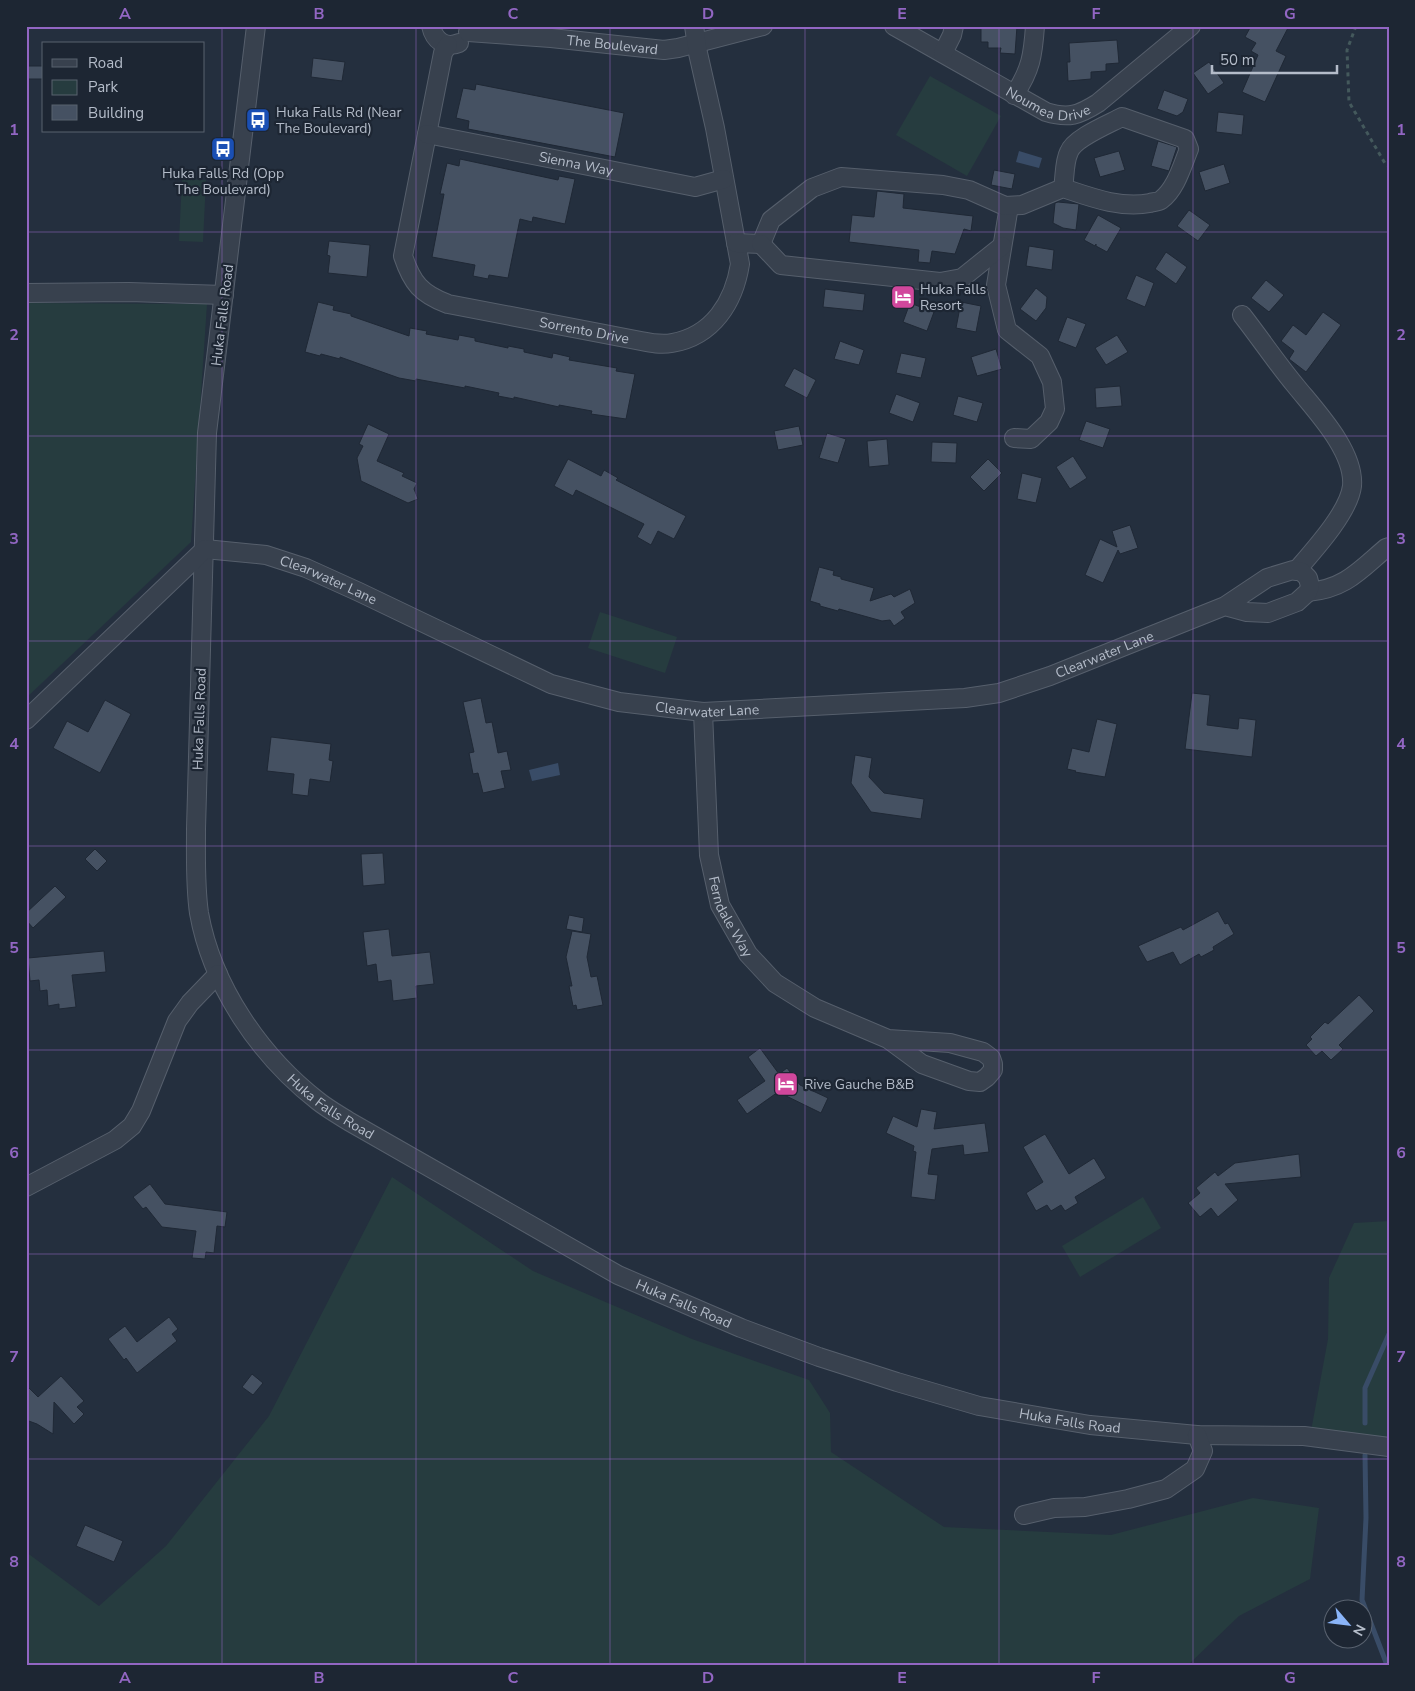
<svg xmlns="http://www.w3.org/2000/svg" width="1415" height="1691" viewBox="0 0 1415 1691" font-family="'Nunito Sans',sans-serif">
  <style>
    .green { fill: #263c3f }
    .water { fill: #394c67 }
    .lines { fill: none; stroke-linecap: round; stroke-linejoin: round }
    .stream { stroke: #394c67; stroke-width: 5 }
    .building { fill: #455162; stroke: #1f2835 }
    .minor-casing { stroke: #565f6c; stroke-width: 20 }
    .path { stroke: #44595c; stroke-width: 3; stroke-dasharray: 4 4; stroke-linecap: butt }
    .minor { stroke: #38414e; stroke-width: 18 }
    .grid { fill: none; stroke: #9266c3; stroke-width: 1; stroke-opacity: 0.55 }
    .labels { text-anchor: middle; stroke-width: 4.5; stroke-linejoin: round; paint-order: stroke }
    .street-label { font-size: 14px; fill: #b4bcc9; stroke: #1d2633 }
    .poi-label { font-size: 14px; fill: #b4bcc9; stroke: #1d2633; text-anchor: start }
    .neatline { fill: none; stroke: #9266c3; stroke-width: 2 }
    .grid-label { font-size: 16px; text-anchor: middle; font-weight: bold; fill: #9266c3 }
  </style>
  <rect width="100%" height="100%" fill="#242f3e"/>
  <g class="green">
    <polygon points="930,76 1001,116 967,176 896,135"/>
    <polygon points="182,179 206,180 203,242 179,241"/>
    <polygon points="26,303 207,304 191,542 26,698"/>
    <polygon points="600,612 677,637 665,673 588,648"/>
    <polygon points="392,1177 533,1271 692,1339 809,1380 830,1413 831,1452 944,1527 1111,1535 1253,1498 1319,1508 1310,1579 1239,1616 1188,1665 26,1665 26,1552 99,1606 166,1546 269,1416"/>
    <polygon points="1143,1197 1161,1228 1080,1277 1062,1246"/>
    <polygon points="1389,1221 1389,1440 1311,1431 1328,1339 1329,1278 1354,1223"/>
  </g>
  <g class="water">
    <polygon points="1019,151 1042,158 1039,168 1016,162"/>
    <polygon points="558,763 560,775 532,781 529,770"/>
  </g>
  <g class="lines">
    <g class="stream">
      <polyline points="1365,1423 1365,1388 1389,1334"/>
      <polyline points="1365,1455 1366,1518 1362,1600 1387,1665"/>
    </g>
  </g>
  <g class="building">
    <polygon points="981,26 1017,26 1015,54 1000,53 1001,48 988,48 988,42 981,42"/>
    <polygon points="1251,26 1289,26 1276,51 1286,56 1265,102 1242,92 1258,55 1251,51 1256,43 1245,37"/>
    <polygon points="1117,40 1119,63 1106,64 1106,71 1091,72 1091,79 1068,81 1067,62 1070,62 1069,43"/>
    <polygon points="313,58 345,62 342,81 311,77"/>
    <polygon points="1209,62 1224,83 1208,94 1193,73"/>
    <rect x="26" y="66" width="18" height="13"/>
    <polygon points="476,84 624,113 615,157 468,129 469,121 456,118 463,88 475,90"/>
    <polygon points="1164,90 1188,99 1183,112 1177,116 1157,109"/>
    <polygon points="1218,112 1244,115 1242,135 1216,132"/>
    <polygon points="1158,141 1177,147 1169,171 1151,166"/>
    <polygon points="1119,151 1125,170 1100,177 1094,158"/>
    <polygon points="460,159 558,180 559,176 575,179 565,224 533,217 532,222 520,219 508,278 489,275 488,279 473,276 475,265 432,257 444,194 440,194 447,163 459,166"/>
    <polygon points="1224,164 1230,183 1205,191 1199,172"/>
    <polygon points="994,170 1015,174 1012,189 991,185"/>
    <polygon points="877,191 904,194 903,208 973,216 971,231 964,229 955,254 932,251 930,263 918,262 919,250 849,242 852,215 874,217"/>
    <polygon points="1058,202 1079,204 1076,230 1063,228 1053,223 1055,203"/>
    <polygon points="1189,210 1210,225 1198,241 1177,226"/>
    <polygon points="1098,215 1121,228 1107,252 1096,246 1096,244 1095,246 1084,240"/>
    <polygon points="329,241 370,245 367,277 328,273 330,256 327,255"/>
    <polygon points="1029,246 1054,250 1052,270 1026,266"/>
    <polygon points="1166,252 1187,267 1176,284 1155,269"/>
    <polygon points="1136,275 1154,283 1145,307 1126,299"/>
    <polygon points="1266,280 1284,295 1269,312 1251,298"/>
    <polygon points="1036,288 1047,297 1046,308 1036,321 1020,309"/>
    <polygon points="825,289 865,294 863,311 823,307"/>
    <polygon points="318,302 334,306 333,310 351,314 351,316 409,336 410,328 427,331 426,334 458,340 459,335 475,338 475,341 508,348 508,346 524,349 524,352 552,358 553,353 570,357 569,360 617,368 616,371 635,374 626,419 591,414 592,411 559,405 559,407 514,397 514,399 498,396 499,393 465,386 465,388 416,379 416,381 399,378 340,357 340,359 321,354 320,356 305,352"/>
    <polygon points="961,302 981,306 976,332 956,328"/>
    <polygon points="910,303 934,312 927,331 903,322"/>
    <polygon points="1323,312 1341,325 1306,372 1289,359 1294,351 1281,341 1293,325 1306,335"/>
    <polygon points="1067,317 1086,324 1076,348 1058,341"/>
    <polygon points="1117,335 1128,352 1106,365 1095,348"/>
    <polygon points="840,341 864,350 859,365 834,359"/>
    <polygon points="996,349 1002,369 977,376 971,357"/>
    <polygon points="901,353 926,358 921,378 896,373"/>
    <polygon points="794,368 816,380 807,398 784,386"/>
    <polygon points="1120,386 1122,406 1096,408 1095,388"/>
    <polygon points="896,394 920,403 913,422 889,413"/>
    <polygon points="958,396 983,403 977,422 953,415"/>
    <polygon points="1086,421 1110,429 1103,448 1079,440"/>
    <polygon points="368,424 389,434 377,461 404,473 402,476 417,483 414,489 418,499 408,503 361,481 357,458 363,446 359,444"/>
    <polygon points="799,426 803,445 778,450 774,431"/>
    <polygon points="827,433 846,439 838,463 819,458"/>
    <polygon points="887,439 889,465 869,467 867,441"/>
    <polygon points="932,442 957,443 956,463 931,462"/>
    <polygon points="1073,456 1087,478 1070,489 1056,467"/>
    <polygon points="568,459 601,476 604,470 618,478 616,480 686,516 674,539 658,531 651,545 637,537 644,524 576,490 573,496 554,486"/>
    <polygon points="988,459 1002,473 984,491 970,477"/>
    <polygon points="1022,473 1042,478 1036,503 1017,499"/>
    <polygon points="1130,525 1138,548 1120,554 1118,550 1103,583 1085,575 1100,539 1117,547 1112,531"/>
    <polygon points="819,567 834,571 833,575 841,577 841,579 874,588 870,601 891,594 894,597 910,589 915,603 901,612 905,618 894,626 890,620 882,621 839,609 838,611 820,606 820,604 810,601"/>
    <polygon points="1192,693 1210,695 1207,725 1238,729 1239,718 1256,720 1252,757 1185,749"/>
    <polygon points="481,698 486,723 492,722 498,753 507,751 511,770 501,771 505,788 483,793 478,773 473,774 469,753 474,752 463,702"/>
    <polygon points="105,700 131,714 100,773 53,748 67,721 88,732"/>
    <polygon points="1097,719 1117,724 1105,777 1075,772 1076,771 1067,769 1072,748 1089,752"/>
    <polygon points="271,737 331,744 329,760 333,761 330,782 310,779 308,796 292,794 294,774 267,771"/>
    <polygon points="855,755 872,758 869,777 884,793 924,799 921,819 871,812 851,783"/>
    <polygon points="95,849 107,861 97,871 85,859"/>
    <polygon points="383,853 385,884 363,886 361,854"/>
    <polygon points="55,886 66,897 33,928 26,920 26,913"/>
    <polygon points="1218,911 1225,924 1228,923 1234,934 1213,947 1214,950 1201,957 1199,954 1180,965 1173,952 1147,962 1138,946 1181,927 1183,930"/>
    <polygon points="569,915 584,918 582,932 566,929"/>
    <polygon points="389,929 392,956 430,952 434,984 416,986 417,998 393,1001 391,980 378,982 376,964 367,966 363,932"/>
    <polygon points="572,931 591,934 587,957 591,977 597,976 603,1005 577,1010 576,1005 573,1006 569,986 572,986 566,957"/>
    <polygon points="104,951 106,972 72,975 76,1007 59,1009 59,1004 48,1006 47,990 40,991 39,980 30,981 28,958"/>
    <polygon points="1359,995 1374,1011 1339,1045 1343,1049 1331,1060 1322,1051 1316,1056 1306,1045 1312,1039 1310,1037 1325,1022 1328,1024"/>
    <polygon points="760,1048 779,1074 787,1068 800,1085 828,1098 821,1113 778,1092 747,1114 737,1100 765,1081 748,1057"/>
    <polygon points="921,1109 937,1112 934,1129 985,1123 989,1152 964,1155 963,1145 932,1149 928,1174 938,1175 935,1200 911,1197 916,1152 913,1151 914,1146 886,1133 893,1116 917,1127"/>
    <polygon points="1045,1134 1069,1174 1094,1158 1106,1178 1075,1197 1078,1203 1065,1211 1061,1205 1051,1211 1047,1205 1036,1211 1026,1193 1043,1182 1023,1147"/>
    <polygon points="1299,1154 1301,1177 1225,1184 1238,1200 1218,1217 1211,1208 1200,1217 1188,1203 1200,1193 1196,1188 1215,1172 1218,1176 1235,1163"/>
    <polygon points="150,1184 165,1204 227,1212 225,1227 217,1226 214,1253 206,1252 205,1259 192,1258 196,1231 162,1227 146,1207 143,1209 133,1197"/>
    <polygon points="169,1317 178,1329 172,1334 177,1341 137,1373 126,1358 124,1360 108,1339 125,1326 137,1342"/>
    <polygon points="252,1374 263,1383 253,1395 242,1387"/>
    <polygon points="61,1376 84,1401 77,1407 84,1414 74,1424 54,1402 53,1434 37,1424 26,1420 26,1385 38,1397"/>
    <polygon points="85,1525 123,1541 114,1562 76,1546"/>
  </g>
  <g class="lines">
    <defs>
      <g id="minor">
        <path id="s1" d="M256 26 207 433 196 829C196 857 195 885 199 913 212 986 260 1056 318 1101 328 1109 339 1115 350 1122L618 1275 741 1328 819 1357 897 1382 979 1406 1090 1425 1197 1435 1304 1436 1389 1447"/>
        <path d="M431 26C434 40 445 49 459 43"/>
        <path id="s2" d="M894 26 1046 112C1069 119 1079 115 1098 103L1191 26"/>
        <path id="s3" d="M468 32 551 38 664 50 678 48 763 26"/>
        <path id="s4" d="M448 45 443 53 403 256C412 283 421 294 448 304L641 341C651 343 661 345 672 343 713 336 734 302 740 264L715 128 698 53 694 26"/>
        <polyline points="943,53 952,35 954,26"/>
        <path d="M1014 95C1031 70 1033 55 1035 26"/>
        <path id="s5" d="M427 134 695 187 724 179"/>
        <polyline points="1009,206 996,285 1007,330 1040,356 1052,382 1055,409 1049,422 1031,439 1014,438"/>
        <path d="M736 243 761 244 771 220 812 188 841 177 943 185 969 190 1005 206 1022 205 1063 188C1065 177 1064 162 1069 152 1074 138 1109 124 1122 117L1185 139 1189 149C1182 166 1176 189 1161 200 1158 202 1153 202 1150 203 1121 209 1090 197 1063 188"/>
        <polyline points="761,244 781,265 940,282 962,278 1002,246"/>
        <polyline points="26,293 129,292 224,295"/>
        <path d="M1242 315C1260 338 1276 362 1295 385 1315 410 1355 451 1352 486 1349 512 1314 550 1296 571"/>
        <path d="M1308 592C1345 589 1360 570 1386 548L1389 547"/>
        <path id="s6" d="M703 712 709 855 720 905 748 954 775 983 815 1008 888 1039 950 1043 983 1052 991 1058 993 1064V1070L987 1077 980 1082 969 1081 922 1064 888 1039"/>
        <path id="s7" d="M26 720 205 549 266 555 306 568 359 592 551 684 619 702 703 712 965 698 999 693 1050 676 1225 606 1267 578 1293 570 1302 572 1308 578 1310 586 1308 592 1297 602 1268 613 1247 612 1225 606"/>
        <polyline points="26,1187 115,1140 132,1126 141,1111 177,1021 190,1003 218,974"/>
        <polyline points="1024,1515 1054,1508 1085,1507 1128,1499 1166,1489 1195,1469 1203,1451 1197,1435"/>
      </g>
    </defs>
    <use href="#minor" class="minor-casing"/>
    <polyline class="path" points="1356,26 1347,50 1349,102 1386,165 1389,166"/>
    <use href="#minor" class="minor"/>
  </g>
  <path class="grid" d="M222 26V1665M416 26V1665M610 26V1665M805 26V1665M999 26V1665M1193 26V1665M26 232H1389M26 436H1389M26 641H1389M26 846H1389M26 1050H1389M26 1254H1389M26 1459H1389"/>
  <defs>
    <symbol id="bus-square" viewBox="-11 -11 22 22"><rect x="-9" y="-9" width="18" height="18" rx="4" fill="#1a4fb4" stroke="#1d2633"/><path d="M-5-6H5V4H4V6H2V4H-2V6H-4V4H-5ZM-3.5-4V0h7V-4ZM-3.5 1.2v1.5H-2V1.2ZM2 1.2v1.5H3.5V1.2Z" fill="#fff"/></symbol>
    <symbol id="hotel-square" viewBox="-11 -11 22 22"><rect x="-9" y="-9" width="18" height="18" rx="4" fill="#d1479c" stroke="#1d2633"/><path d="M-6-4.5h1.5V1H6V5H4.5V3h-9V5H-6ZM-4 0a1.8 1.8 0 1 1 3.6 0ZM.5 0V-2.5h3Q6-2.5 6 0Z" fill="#fff"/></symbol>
  </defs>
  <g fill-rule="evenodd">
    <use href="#bus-square" x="244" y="106" width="28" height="28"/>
    <use href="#bus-square" x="209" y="135" width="28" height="28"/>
    <use href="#hotel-square" x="889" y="283" width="28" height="28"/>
    <use href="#hotel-square" x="772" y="1070" width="28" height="28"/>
  </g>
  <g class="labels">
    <g class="street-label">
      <text dy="5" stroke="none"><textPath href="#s3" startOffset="145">The Boulevard</textPath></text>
      <text dy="5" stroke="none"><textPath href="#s2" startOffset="175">Noumea Drive</textPath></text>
      <text dy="5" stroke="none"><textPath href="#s5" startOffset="152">Sienna Way</textPath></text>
      <text transform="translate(222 315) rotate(-83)" y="5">Huka Falls Road</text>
      <text dy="5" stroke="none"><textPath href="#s4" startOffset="424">Sorrento Drive</textPath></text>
      <text dy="5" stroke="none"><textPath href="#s7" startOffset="376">Clearwater Lane</textPath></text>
      <text dy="5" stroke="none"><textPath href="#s7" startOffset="1186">Clearwater Lane</textPath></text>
      <text dy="5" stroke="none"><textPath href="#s7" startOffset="781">Clearwater Lane</textPath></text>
      <text transform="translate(199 719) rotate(-88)" y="5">Huka Falls Road</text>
      <text dy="5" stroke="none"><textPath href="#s6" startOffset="209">Ferndale Way</textPath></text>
      <text dy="5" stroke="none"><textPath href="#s1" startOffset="1131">Huka Falls Road</textPath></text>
      <text dy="5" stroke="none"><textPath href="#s1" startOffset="1536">Huka Falls Road</textPath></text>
      <text dy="5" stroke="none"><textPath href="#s1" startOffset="1941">Huka Falls Road</textPath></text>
    </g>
    <g class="poi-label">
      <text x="276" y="117">Huka Falls Rd (Near<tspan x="276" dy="16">The Boulevard)</tspan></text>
      <text x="223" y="178" text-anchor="middle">Huka Falls Rd (Opp<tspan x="223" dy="16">The Boulevard)</tspan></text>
      <text x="920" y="294">Huka Falls<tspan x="920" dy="16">Resort</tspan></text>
      <text x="804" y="1089">Rive Gauche B&amp;B</text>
    </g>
  </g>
  <rect width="1415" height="1691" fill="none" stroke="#1d2633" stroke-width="55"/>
  <rect x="42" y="42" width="162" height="90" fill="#1d2633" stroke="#59626f"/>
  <rect x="52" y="59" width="25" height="8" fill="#38414e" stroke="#59626f"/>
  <text x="88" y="68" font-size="15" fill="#b4bcc9">Road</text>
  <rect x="52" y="80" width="25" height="15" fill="#263c3f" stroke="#59626f"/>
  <text x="88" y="92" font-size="15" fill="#b4bcc9">Park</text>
  <rect x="52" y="105" width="25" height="15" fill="#455162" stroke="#59626f"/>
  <text x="88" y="118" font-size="15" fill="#b4bcc9">Building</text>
  <g transform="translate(1348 1624) rotate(118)"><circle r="24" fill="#1d2633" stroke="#59626f"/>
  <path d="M0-4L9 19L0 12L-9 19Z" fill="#8ab4f8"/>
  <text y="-8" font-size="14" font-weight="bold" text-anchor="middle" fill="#b4bcc9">N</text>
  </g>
  <path d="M1212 65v8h125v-8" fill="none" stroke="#b4bcc9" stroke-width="2.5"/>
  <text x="1220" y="65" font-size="15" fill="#b4bcc9" stroke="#1d2633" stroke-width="4" paint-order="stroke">50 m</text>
  <rect x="28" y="28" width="1360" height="1636" class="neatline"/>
  <g class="grid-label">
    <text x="125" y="19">A</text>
    <text x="319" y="19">B</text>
    <text x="513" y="19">C</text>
    <text x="708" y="19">D</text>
    <text x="902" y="19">E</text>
    <text x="1096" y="19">F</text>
    <text x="1290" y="19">G</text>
    <text x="14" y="135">1</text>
    <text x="1401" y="135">1</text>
    <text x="14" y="340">2</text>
    <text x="1401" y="340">2</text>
    <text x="14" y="544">3</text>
    <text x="1401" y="544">3</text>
    <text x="14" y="749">4</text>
    <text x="1401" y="749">4</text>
    <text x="14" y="953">5</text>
    <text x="1401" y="953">5</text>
    <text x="14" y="1158">6</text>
    <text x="1401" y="1158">6</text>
    <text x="14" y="1362">7</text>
    <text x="1401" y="1362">7</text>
    <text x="14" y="1567">8</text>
    <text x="1401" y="1567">8</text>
    <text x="125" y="1683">A</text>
    <text x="319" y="1683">B</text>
    <text x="513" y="1683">C</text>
    <text x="708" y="1683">D</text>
    <text x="902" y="1683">E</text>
    <text x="1096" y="1683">F</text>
    <text x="1290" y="1683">G</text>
  </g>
</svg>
